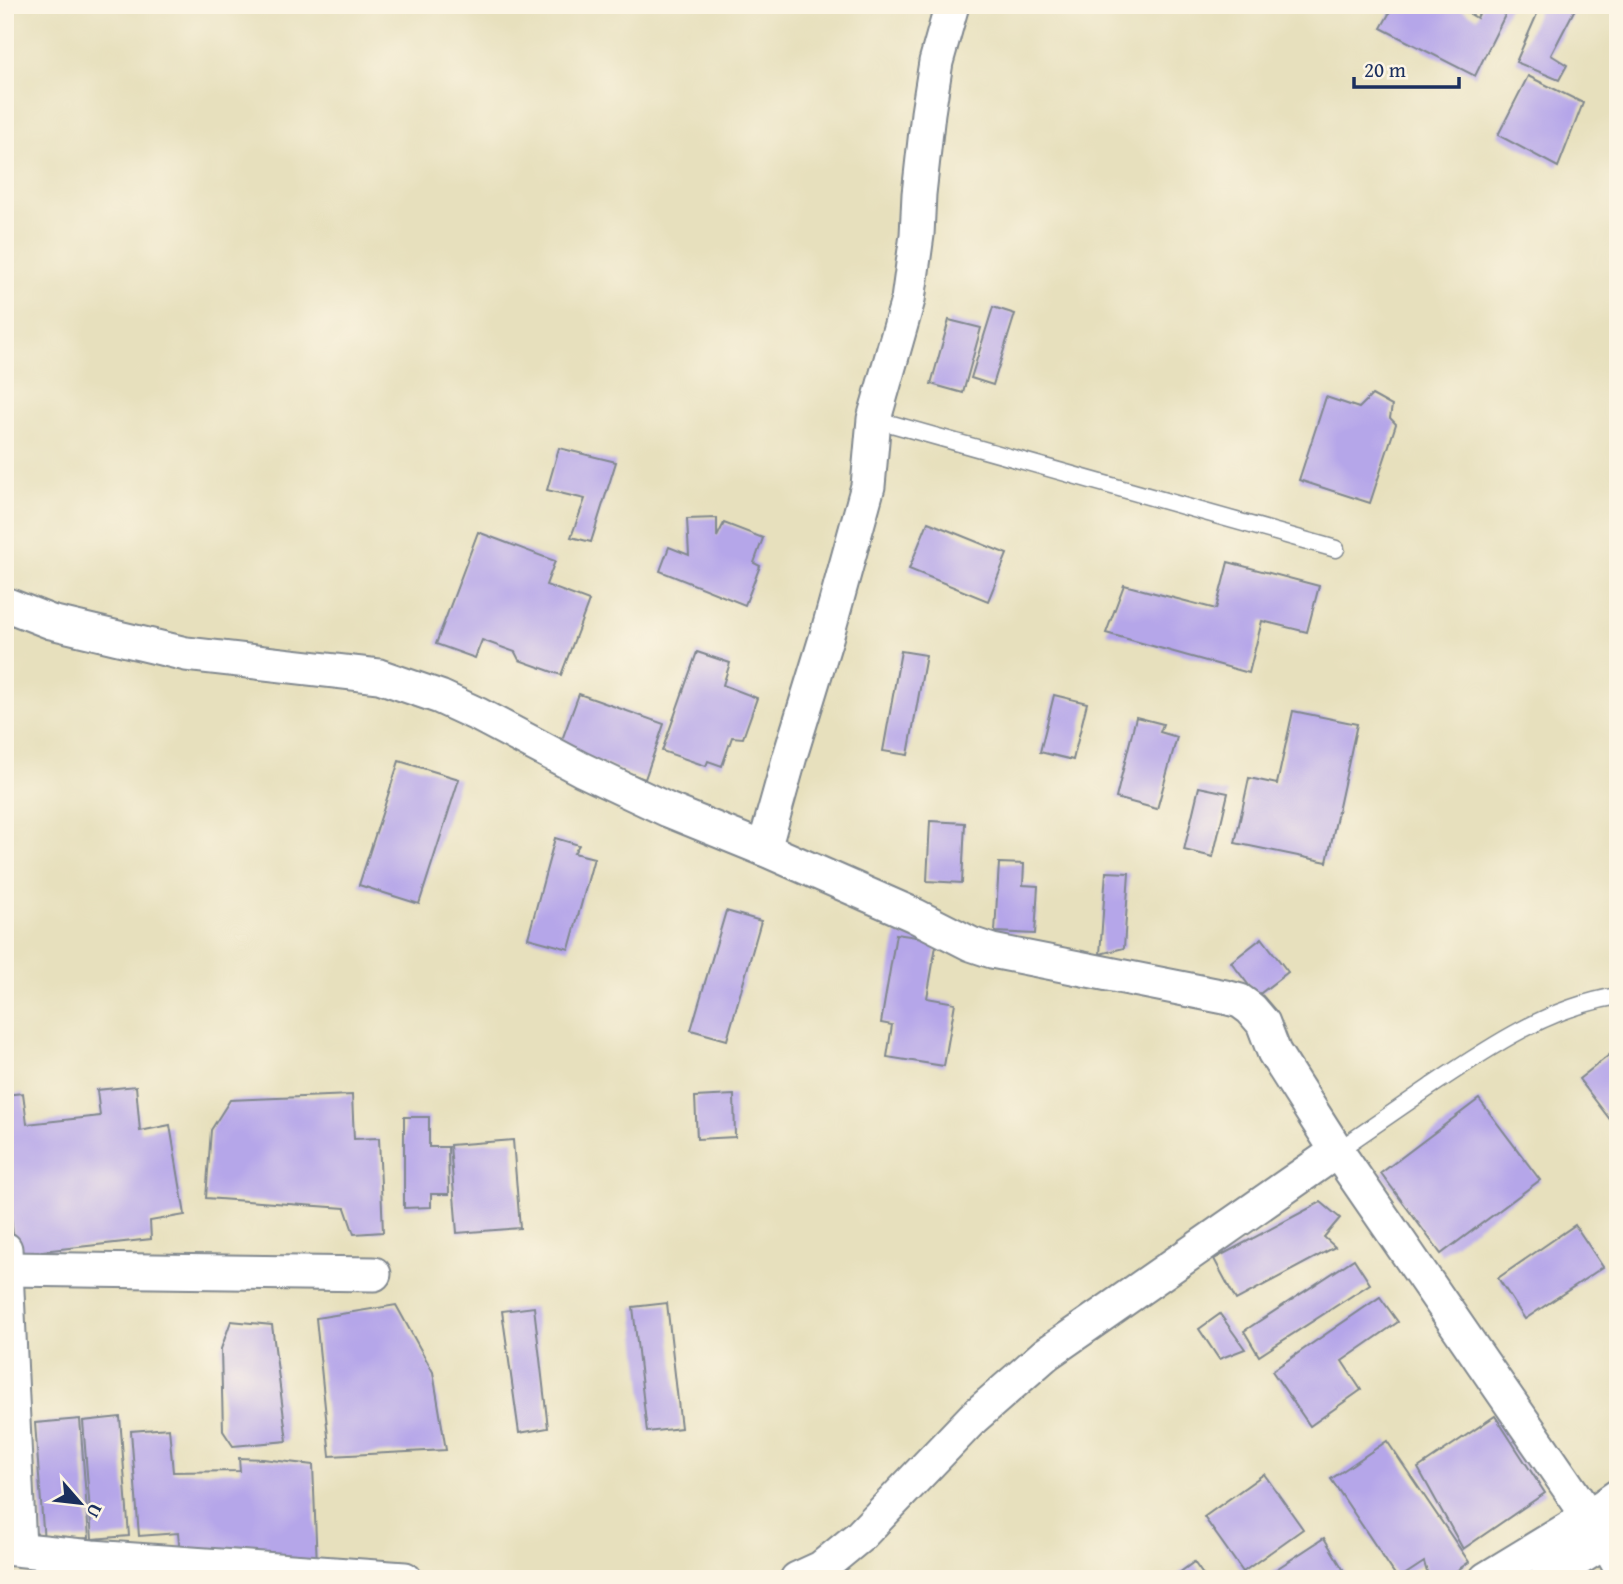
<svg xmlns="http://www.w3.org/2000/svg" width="1623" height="1584" viewBox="0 0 1623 1584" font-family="'Gentium Book Plus',serif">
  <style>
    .building { fill: #b5a6e9 }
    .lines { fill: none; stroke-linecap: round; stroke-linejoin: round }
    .lane-casing { stroke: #81888e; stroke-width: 19 }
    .street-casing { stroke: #81888e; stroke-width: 37 }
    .lane { stroke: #fff; stroke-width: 16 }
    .street { stroke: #fff; stroke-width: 33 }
  </style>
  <rect width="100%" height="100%" fill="#fcf5e5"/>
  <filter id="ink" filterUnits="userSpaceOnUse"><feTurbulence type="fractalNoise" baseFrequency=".0143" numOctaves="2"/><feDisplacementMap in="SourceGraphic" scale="14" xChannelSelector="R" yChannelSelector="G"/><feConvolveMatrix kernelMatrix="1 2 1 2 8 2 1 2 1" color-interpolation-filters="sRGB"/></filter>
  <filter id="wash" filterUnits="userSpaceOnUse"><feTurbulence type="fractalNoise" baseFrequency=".00686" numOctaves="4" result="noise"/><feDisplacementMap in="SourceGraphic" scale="28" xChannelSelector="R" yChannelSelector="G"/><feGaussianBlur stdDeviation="1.57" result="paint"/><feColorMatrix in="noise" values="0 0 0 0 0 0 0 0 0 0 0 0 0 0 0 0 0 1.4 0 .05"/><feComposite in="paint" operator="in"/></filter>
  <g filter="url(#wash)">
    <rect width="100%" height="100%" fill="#e7e0bd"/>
    <g id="blocks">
      <g class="building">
        <polygon points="1394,5 1454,5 1477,18 1483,5 1510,5 1475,76 1381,28"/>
        <polygon points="1541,5 1577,5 1551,55 1567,65 1559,80 1516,62"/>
        <polygon points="1528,76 1583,103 1558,167 1498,135"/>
        <polygon points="993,307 1015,314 993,385 971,378"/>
        <polygon points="949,320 981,328 963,393 931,384"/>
        <polygon points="1372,395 1392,406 1390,418 1396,424 1370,503 1299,480 1326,397 1359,408"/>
        <polygon points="559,448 616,462 591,542 571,537 585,499 547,490"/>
        <polygon points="717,518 717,537 724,523 763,538 754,563 760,566 745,605 660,571 669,547 689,555 687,519"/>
        <polygon points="928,522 1007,554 988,601 909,569"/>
        <polygon points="478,532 555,561 546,585 589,601 561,675 519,660 515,652 482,640 475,658 436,644"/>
        <polygon points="1228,562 1319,586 1307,632 1262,621 1249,673 1106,633 1124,585 1216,609"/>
        <polygon points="901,651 926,655 908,755 883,751"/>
        <polygon points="697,652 730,663 723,685 757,698 743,738 732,737 722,766 708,761 706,766 662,751"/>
        <polygon points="579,694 664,724 645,779 559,748"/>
        <polygon points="1054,695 1087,703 1073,760 1040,752"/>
        <polygon points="1293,711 1357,724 1327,862 1235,843 1249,778 1277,784"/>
        <polygon points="1136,717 1163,724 1160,732 1177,737 1157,809 1116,798"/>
        <polygon points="399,761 459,779 419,904 359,885"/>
        <polygon points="1199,787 1228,793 1213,857 1184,850"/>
        <polygon points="930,821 965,823 962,883 927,881"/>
        <polygon points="555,838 579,845 574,853 594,858 569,949 528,938"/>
        <polygon points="999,863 1024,864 1023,885 1038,886 1035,934 995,932"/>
        <polygon points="1106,872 1129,873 1124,948 1100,954"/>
        <polygon points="726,911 761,921 727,1040 691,1030"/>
        <polygon points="896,934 937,940 927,998 955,1003 944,1066 887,1057 892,1025 881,1023"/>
        <polygon points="1262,938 1288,972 1257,996 1231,962"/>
        <polygon points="1618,1048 1618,1130 1579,1079"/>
        <polygon points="136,1086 140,1131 170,1125 185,1215 150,1221 151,1239 15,1254 5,1161 5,1095 23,1093 27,1124 100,1116 97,1090"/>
        <polygon points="352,1095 354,1139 379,1138 383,1232 354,1234 345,1208 206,1198 211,1130 230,1100"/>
        <polygon points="734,1095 735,1137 697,1139 695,1097"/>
        <polygon points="1479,1099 1540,1180 1441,1254 1381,1173"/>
        <polygon points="404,1117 429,1117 429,1147 448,1147 449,1194 431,1194 431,1207 404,1208"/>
        <polygon points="513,1140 520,1228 457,1233 450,1145"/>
        <polygon points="1321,1202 1340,1218 1324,1237 1335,1247 1236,1300 1214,1259"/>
        <polygon points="1575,1225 1603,1267 1525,1319 1498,1278"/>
        <polygon points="1354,1259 1370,1284 1259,1356 1244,1331"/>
        <polygon points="1380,1297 1398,1322 1342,1361 1361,1390 1310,1426 1272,1371"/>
        <polygon points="667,1303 681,1428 647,1432 633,1307"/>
        <polygon points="396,1305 433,1372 446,1450 330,1456 316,1318"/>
        <polygon points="534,1307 548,1428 519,1433 502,1311"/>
        <polygon points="1220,1314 1245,1349 1219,1359 1199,1329"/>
        <polygon points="231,1321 272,1325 287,1441 233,1446 223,1431 221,1349"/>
        <polygon points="1495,1416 1545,1493 1463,1549 1418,1468"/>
        <polygon points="120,1417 129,1536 92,1539 83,1421"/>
        <polygon points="80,1419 89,1538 44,1542 35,1423"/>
        <polygon points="169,1428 173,1472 240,1471 239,1458 263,1459 313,1465 317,1566 181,1564 178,1533 139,1536 131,1431"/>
        <polygon points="1387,1441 1469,1562 1445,1579 1429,1579 1424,1562 1398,1579 1331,1479"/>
        <polygon points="1264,1474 1303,1529 1243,1572 1247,1579 1233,1579 1243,1572 1204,1517"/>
        <polygon points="1324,1538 1349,1579 1276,1579 1272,1572"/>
        <polygon points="1194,1562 1206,1579 1171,1579"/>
      </g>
    </g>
  </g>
  <g filter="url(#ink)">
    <use href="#blocks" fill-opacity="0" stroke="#81888e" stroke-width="2"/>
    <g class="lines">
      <defs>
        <g id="lane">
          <polyline points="874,419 1336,549"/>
          <path d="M1337 1151C1368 1130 1399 1108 1430 1087 1488 1048 1548 1007 1618 996"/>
        </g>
        <g id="street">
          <polyline points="5,604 51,622 186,654 379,676 440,697 479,715 581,769 668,810 764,849 790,756 827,635 868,486 874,419 908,300 917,235 919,194 928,113 936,62 952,5"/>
          <polyline points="764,849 914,915 971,944 992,951 1225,997 1240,1001 1251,1009 1263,1023 1274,1052 1337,1151 1606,1542 1618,1563"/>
          <polyline points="5,1249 19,1548"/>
          <polyline points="7,1269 374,1274"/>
          <polyline points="5,1548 92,1557 405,1579"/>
          <polyline points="797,1579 821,1568 860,1536 973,1418 1046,1354 1337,1151"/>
          <polyline points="1486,1579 1588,1517 1618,1496"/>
          <polyline points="1546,1579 1618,1534"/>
        </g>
      </defs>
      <use href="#lane" class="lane-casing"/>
      <use href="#street" class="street-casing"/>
      <use href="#lane" class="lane"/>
      <use href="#street" class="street"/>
    </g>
  </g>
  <rect width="1623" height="1584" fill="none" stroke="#fcf5e5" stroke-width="28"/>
  <g transform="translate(80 1503) rotate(118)" stroke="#fcf5e5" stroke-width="5" paint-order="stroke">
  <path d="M0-5L12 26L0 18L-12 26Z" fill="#1b2f5e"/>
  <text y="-10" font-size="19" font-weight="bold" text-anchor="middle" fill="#1b2f5e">U</text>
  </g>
  <path d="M1354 77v10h105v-10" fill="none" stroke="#1b2f5e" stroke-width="3.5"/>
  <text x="1364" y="77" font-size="21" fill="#1b2f5e" stroke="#fcf5e5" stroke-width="5" paint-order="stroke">20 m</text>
</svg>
